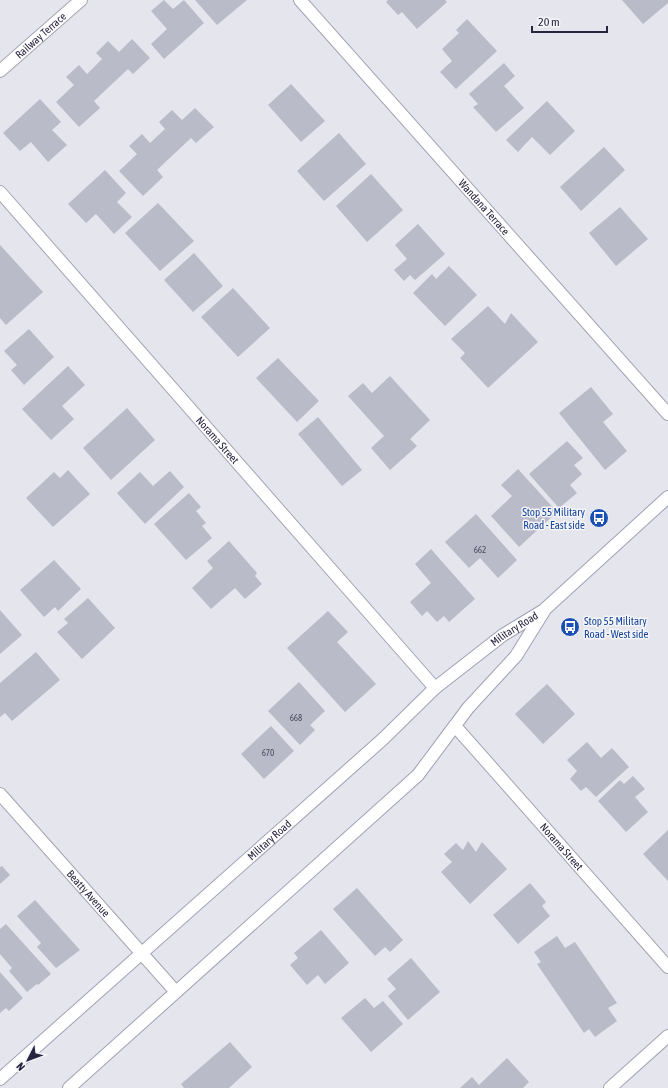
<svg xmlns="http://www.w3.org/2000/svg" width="668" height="1088" viewBox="0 0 668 1088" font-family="'Asap Condensed',sans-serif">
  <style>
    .building { fill: #babbc8 }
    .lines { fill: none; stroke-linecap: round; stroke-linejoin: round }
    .street-casing { stroke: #a4a3b2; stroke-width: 14 }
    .secondary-casing { stroke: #a1a0b6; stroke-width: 14 }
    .street { stroke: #fff; stroke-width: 12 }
    .secondary { stroke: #fff; stroke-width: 12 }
    .labels { text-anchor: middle; stroke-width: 3; stroke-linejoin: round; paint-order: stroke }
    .number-label { font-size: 9px; fill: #4c4a61 }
    .street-label { font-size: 11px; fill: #27243f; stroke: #f5f6fa }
    .transit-label { font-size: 11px; fill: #164399; stroke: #f5f6fa; text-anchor: end }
  </style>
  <rect width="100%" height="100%" fill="#e4e5ed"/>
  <g class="building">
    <polygon points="164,0 173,9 184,0 204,23 164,59 151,44 167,29 151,11"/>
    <polygon points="195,0 247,0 217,25"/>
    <polygon points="388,0 445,0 447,2 417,29 402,12 398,15 386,2"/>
    <polygon points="622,0 668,0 668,3 643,24"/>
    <polygon points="467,19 497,51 456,89 440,72 452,61 442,49 459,33 456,30"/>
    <polygon points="132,39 150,58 133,74 128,69 94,101 100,108 79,127 56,102 74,85 66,77 79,65 87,74 102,59 96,53 108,41 119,52"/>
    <polygon points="504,63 515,76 504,86 524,108 496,132 473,107 478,104 469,94"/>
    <polygon points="291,84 325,121 301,142 268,105"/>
    <polygon points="40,99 61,122 52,130 67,145 48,162 31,142 20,151 3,133"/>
    <polygon points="547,101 575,131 550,155 532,137 518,152 506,140"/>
    <polygon points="195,108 214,127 196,143 191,138 157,170 163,177 143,196 119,171 137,154 129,146 142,134 150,143 165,129 159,122 172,110 182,120"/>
    <polygon points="339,133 366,164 324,201 297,171"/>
    <polygon points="604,147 625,170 581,211 560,187"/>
    <polygon points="105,170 126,193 117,202 132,217 114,234 96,214 86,223 68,204"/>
    <polygon points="371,174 403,210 367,242 336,206"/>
    <polygon points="158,203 194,241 160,271 125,233"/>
    <polygon points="620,207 648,239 616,266 589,233"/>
    <polygon points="418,224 445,254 415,280 410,275 404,281 394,270 407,259 395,245"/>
    <polygon points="0,245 43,292 6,325 0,318"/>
    <polygon points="194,253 223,286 193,312 164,280"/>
    <polygon points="449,266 477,295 445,326 413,293 432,274 436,279"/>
    <polygon points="233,288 270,328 238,357 201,317"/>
    <polygon points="488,306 505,324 511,313 538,342 488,388 460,358 465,353 451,339"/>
    <polygon points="29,329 54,357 24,385 11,370 17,365 4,351"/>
    <polygon points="278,358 319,401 297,422 256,378"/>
    <polygon points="68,366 85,385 62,406 74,419 51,440 22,409"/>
    <polygon points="390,376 430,420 410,439 417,446 390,470 371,448 384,436 348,396 363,383 372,393"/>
    <polygon points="591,387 613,414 603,422 627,451 605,470 559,413"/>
    <polygon points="127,408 155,440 111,480 83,448"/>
    <polygon points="318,417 362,470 342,486 298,434"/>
    <polygon points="567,441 583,458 574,465 582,474 570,485 577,493 559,508 529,474"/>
    <polygon points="518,469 557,512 519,547 491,516 512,496 501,485"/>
    <polygon points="68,470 90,494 53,527 26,498 54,472 60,478"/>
    <polygon points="170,471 184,487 145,524 117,493 140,472 153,486"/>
    <polygon points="189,493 201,507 196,511 206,523 202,526 212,538 186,560 154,524"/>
    <polygon points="476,514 517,560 498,578 480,558 469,568 445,542"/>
    <polygon points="229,541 257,573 255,576 262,584 245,599 235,588 211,609 192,588 213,568 207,561"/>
    <polygon points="431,549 475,599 449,622 444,616 437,622 427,611 422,616 410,602 431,583 415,564"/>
    <polygon points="54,560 81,589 58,611 55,607 44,617 20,590"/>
    <polygon points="88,598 115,628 82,659 57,632 68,623 64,619"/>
    <polygon points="0,610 22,635 0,654"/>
    <polygon points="328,611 348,632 337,642 376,684 345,712 287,648"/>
    <polygon points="36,652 60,680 12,721 5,713 0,717 0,683"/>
    <polygon points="299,682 325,711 310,725 315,730 300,745 268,711"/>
    <polygon points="547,684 575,714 543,744 515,714"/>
    <polygon points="271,726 294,751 264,779 241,754"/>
    <polygon points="587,742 601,758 612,748 629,767 596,797 586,787 581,791 570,779 577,771 567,760"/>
    <polygon points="633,776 645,789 635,797 648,812 626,832 598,801 620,780 624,784"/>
    <polygon points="668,830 668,881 643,854"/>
    <polygon points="468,841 476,852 482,842 507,869 470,904 441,872 452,862 444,854 456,843 463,850"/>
    <polygon points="2,866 10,875 0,884 0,867"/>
    <polygon points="530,883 546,902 542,906 550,916 518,944 493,915"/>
    <polygon points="357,888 403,940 390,952 385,947 375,956 333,909"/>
    <polygon points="35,900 80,950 56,968 37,947 41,943 17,916"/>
    <polygon points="6,924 51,974 38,985 37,984 27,992 9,971 12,968 0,954 0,929"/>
    <polygon points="321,930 349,963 325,984 318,975 307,985 290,965 298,958 294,953"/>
    <polygon points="557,936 565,948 575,942 617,1003 608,1008 617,1021 595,1037 589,1029 584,1033 537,964 541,962 534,952"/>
    <polygon points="411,958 440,992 408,1020 388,996 396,989 387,979"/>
    <polygon points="0,972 23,998 9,1011 6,1008 0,1013"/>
    <polygon points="365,998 374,1008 383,1001 403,1024 371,1052 341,1018"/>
    <polygon points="230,1042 252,1067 229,1088 184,1088 181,1084"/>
    <polygon points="507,1058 529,1082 523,1088 460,1088 472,1077 479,1085"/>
  </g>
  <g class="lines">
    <defs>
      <g id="street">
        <path id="s1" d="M300 0 668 414"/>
        <path id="s2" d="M0 71 81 0"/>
        <path id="s3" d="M0 192 435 688"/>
        <path id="s4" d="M455 726 668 967"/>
        <path id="s5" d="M0 794 176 992"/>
        <polyline points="610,1088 668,1036"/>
      </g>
      <g id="secondary">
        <path id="s6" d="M0 1079 383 739 435 688 503 635 544 610 668 497"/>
        <polyline points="69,1088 418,775 468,708 516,656 544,611"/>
      </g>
    </defs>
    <use href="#street" class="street-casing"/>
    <use href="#secondary" class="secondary-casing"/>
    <use href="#street" class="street"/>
    <use href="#secondary" class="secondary"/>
  </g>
  <defs>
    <symbol id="bus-disc" viewBox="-11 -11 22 22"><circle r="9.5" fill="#1a4fb4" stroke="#f5f6fa"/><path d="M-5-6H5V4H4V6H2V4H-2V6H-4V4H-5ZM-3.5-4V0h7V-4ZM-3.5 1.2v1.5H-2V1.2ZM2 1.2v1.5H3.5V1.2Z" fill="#fff"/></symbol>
  </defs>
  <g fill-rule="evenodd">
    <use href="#bus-disc" x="588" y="507" width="22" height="22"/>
    <use href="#bus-disc" x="559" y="616" width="22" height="22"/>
  </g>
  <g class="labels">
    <g class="number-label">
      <text x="480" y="553">662</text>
      <text x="296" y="721">668</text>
      <text x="268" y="756">670</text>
    </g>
    <g class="street-label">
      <text dy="4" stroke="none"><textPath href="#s2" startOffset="54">Railway Terrace</textPath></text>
      <text dy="4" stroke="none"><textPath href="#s1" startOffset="277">Wandana Terrace</textPath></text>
      <text dy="4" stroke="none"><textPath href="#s3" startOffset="330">Norama Street</textPath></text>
      <text dy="4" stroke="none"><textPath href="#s6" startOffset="684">Military Road</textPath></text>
      <text dy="4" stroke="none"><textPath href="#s6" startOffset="360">Military Road</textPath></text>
      <text dy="4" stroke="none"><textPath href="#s4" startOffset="161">Norama Street</textPath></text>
      <text dy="4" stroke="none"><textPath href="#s5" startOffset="133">Beatty Avenue</textPath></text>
    </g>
    <g class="transit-label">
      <text x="585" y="516">Stop 55 Military<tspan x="585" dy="13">Road - East side</tspan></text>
      <text x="584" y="625" text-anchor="start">Stop 55 Military<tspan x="584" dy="13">Road - West side</tspan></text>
    </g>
  </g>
  <g transform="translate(28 1060) rotate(228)" stroke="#f5f6fa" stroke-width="3" paint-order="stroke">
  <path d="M0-3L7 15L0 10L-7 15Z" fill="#27243f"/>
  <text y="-6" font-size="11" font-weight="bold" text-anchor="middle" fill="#27243f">N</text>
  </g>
  <path d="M532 26v6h75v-6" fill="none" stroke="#27243f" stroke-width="2"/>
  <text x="538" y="26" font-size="12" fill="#27243f" stroke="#f5f6fa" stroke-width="3" paint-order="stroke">20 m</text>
</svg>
